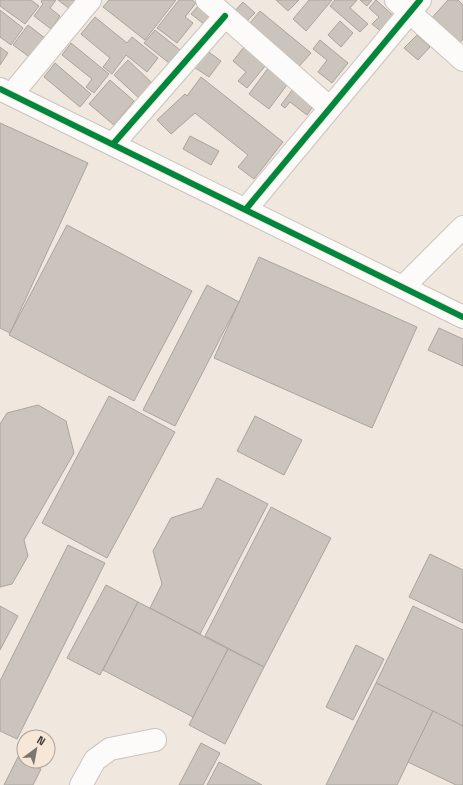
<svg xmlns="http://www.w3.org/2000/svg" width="463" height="785" viewBox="0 0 463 785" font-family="'Space Grotesk',sans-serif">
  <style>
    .building { fill: #cac4bd; stroke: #a9a49d }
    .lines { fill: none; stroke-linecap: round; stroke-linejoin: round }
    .minor-casing { stroke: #cbc4be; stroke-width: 24 }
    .minor { stroke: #fdfbfa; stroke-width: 22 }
    .cycleway-casing { stroke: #f7e7d8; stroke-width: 8 }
    .cycleway { stroke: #00873e; stroke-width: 6 }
  </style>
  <rect width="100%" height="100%" fill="#f0e7df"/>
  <g class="building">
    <polygon points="0,0 31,0 39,6 25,24 0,6"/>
    <polygon points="42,0 56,0 50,8 60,16 51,29 34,16 43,4 41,2"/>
    <polygon points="58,0 83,0 74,12"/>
    <polygon points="109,0 176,0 145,40 103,7"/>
    <polygon points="179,0 192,0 196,3 185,17 193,23 177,43 157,28"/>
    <polygon points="276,0 299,0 288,11"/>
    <polygon points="309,0 332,0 306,31 293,19"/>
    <polygon points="335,0 357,0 350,8 368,24 360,32 330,6"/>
    <polygon points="360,0 372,0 367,6"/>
    <polygon points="376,0 396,18 383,33 372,24 379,17 369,8"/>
    <polygon points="448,0 458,0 463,5 463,39 456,47 429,21"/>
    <polygon points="243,2 255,13 245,23 233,13"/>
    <polygon points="199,5 211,16 204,24 191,14"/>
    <polygon points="0,10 23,28 11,45 0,37"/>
    <polygon points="260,11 311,53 294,72 244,30"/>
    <polygon points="95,17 127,43 132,37 158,58 147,72 126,55 112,74 103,67 110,58 81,34"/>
    <polygon points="340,21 353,33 341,47 328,35"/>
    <polygon points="28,25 50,42 35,61 13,45"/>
    <polygon points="155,30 180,50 169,63 144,43"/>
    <polygon points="417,35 430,47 418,60 404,48"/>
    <polygon points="320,40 348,63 332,83 318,72 327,60 313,49"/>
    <polygon points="71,43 109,74 94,93 86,87 92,79 62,55"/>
    <polygon points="0,47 8,53 0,65"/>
    <polygon points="244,47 266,65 247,88 238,81 246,72 233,61"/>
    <polygon points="206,50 221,61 209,77 194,67"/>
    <polygon points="128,60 154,85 141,100 114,75"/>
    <polygon points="55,63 91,94 80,107 44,77"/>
    <polygon points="269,67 289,82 269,109 249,94"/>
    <polygon points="201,77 283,142 254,179 238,167 248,155 195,113 171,134 157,120 185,94 187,96"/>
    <polygon points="110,80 134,101 114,125 89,104"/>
    <polygon points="293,89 314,105 307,115 290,102 285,108 281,105"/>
    <polygon points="0,123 88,163 10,333 0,328"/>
    <polygon points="190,136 219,151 211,165 183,149"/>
    <polygon points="67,225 192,291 134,401 9,335"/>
    <polygon points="259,257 417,327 372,428 214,358"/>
    <polygon points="207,285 239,302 175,426 143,410"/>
    <polygon points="439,328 463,339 463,366 428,350"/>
    <polygon points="109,396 175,432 107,558 42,523"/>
    <polygon points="38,405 66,421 74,453 24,540 28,556 12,584 0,587 0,424 7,413"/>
    <polygon points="255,416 302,440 284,475 237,451"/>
    <polygon points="217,478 268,504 200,634 150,608 162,584 153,551 171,518 202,508"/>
    <polygon points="271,507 331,538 264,667 205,636"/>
    <polygon points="68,545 105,563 17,739 0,731 0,681"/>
    <polygon points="430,554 463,570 463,623 409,597"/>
    <polygon points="106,585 138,602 100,675 67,658"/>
    <polygon points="138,602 228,649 193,717 103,670"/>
    <polygon points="0,606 18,616 0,650"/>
    <polygon points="413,606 463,630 463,726 376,683"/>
    <polygon points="356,645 384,659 353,720 326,707"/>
    <polygon points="228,649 264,667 225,744 189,725"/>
    <polygon points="376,683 433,711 397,785 326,785"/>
    <polygon points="433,711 463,726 463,785 456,785 408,762"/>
    <polygon points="201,743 220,753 203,785 179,785"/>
    <polygon points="18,757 41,769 33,785 4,785"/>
    <polygon points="219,762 262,785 207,785"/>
  </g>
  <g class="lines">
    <defs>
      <g id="minor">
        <polyline points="207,0 330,108"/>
        <polyline points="396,0 463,60"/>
        <polyline points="0,89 463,317"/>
        <polyline points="12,94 90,0"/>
        <polyline points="113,144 225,16"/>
        <polyline points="246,209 420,0"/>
        <polyline points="404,286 463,227"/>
        <polyline points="81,785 95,760 110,749 155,740"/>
      </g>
    </defs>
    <use href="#minor" class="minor-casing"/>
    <use href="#minor" class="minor"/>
    <defs>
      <g id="cycleway">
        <polyline points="0,89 463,317"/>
        <polyline points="113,144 225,16"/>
        <polyline points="246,209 420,0"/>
      </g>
    </defs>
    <use href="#cycleway" class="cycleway-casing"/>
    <use href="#cycleway" class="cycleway"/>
  </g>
  <g transform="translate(36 749) rotate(32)"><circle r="19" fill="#f7e7d8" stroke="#ada196"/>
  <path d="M0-3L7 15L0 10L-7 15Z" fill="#7d766f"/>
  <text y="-6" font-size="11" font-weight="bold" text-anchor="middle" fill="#3f3933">N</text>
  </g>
</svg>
